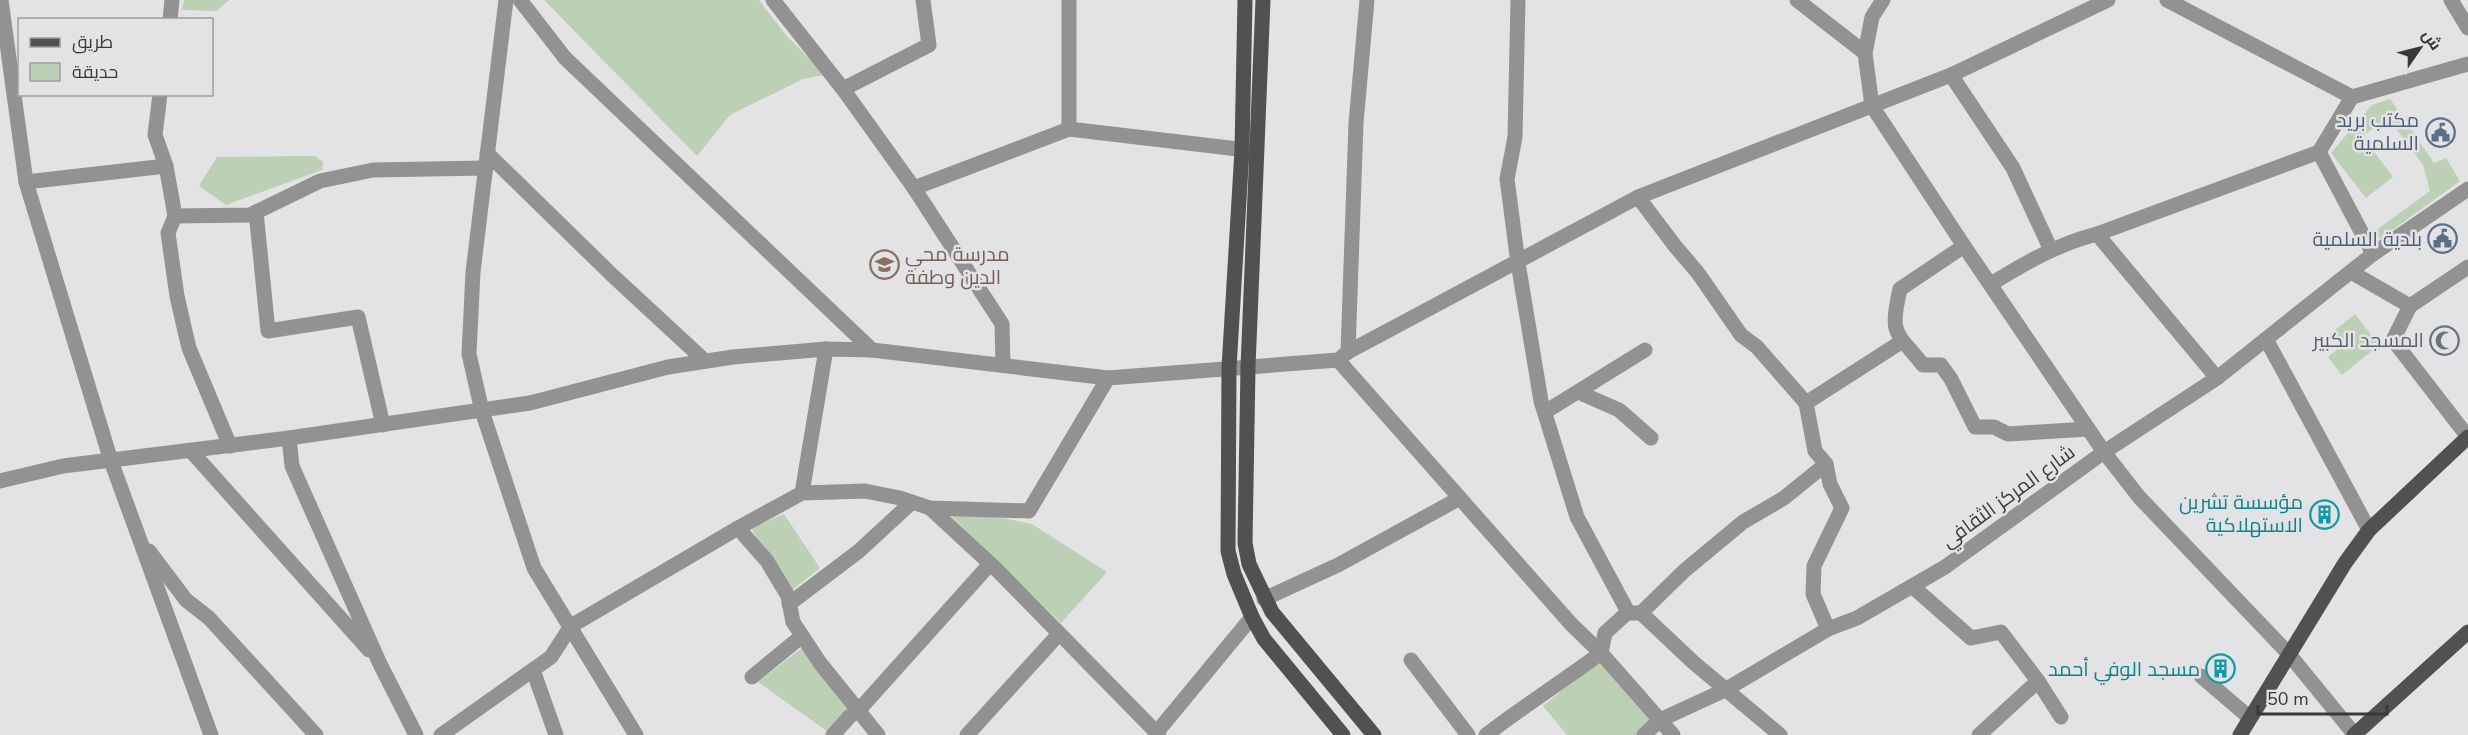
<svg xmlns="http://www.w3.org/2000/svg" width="2468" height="735" viewBox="0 0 2468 735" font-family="'Nunito Sans',Cairo,sans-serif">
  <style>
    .green { fill: #bdd0b6 }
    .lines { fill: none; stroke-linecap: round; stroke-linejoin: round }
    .minor { stroke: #939292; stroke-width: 15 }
    .major { stroke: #515150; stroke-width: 15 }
    .labels { text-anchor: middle; stroke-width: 5; stroke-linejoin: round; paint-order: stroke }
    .service-label { font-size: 20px; fill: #4e5e75; stroke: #e3e3e5; text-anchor: end }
    .education-label { font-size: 20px; fill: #785e54; stroke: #e3e3e5; text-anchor: start }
    .worship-label { font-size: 20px; fill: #5b616d; stroke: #e3e3e5; text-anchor: end }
    .street-label { font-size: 20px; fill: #39393a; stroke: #e3e3e5 }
    .culture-label { font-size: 20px; fill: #0d838f; stroke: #e3e3e5; text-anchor: end }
  </style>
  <rect width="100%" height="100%" fill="#e3e3e5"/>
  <g class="green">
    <polygon points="184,0 229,0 216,11 182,10"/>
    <polygon points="544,0 759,0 785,34 825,75 803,79 730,115 697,156"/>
    <polygon points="2390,99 2434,163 2446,158 2460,181 2380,239 2375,231 2430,191 2423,165 2389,119 2362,136 2393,177 2366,198 2331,153 2372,105"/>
    <polygon points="315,156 323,162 322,170 226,205 199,186 217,157"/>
    <polygon points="2355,314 2379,345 2342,375 2328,357 2340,347 2330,334"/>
    <polygon points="784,514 820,568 790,592 751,528"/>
    <polygon points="950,515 1003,518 1032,524 1107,572 1061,623"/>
    <polygon points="802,648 847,709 828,732 758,682"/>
    <polygon points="1601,658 1656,723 1642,735 1567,735 1543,706"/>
  </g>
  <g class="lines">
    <g class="minor">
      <polyline points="1,0 26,182 111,461 211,735"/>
      <polyline points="506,0 473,272 469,354 482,411 534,568 636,735"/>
      <polyline points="520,0 565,58 872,350 1108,378 1338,360 1348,352 1638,197 1951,75 2108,0"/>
      <polyline points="773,0 843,89 914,188 1002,324 1003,365"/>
      <polyline points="1797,0 1865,53"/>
      <polyline points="1883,0 1872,17 1865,53 1872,106 1964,246 2104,452 2139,497 2288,653 2355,735"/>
      <polyline points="2167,0 2352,97 2468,64"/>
      <polyline points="2451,0 2468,28"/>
      <polyline points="170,20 172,0"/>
      <polyline points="1951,75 2013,168 2051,250"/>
      <polyline points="843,89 929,45 923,0"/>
      <polyline points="160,94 155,135 166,166 175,216 250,215 320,181 373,170 486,168"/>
      <polyline points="2352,97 2319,152 2373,254"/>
      <polyline points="1069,129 1069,0"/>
      <polyline points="487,153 612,275 705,361"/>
      <polyline points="26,182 166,166"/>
      <polyline points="914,188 1069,129 1255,151"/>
      <polyline points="1638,197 1675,246 1698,273 1741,335 1757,347 1806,403"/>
      <polyline points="256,212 268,331 358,317 383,425"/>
      <polyline points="175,216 168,233 177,296 184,327 189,348 230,446"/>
      <polyline points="2097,234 2217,378"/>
      <path d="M1964 246 1900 289C1889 336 1896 331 1923 365H1941L1951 379 1975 427H1994L2008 434 2088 429"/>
      <polyline points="2351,272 2410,306 2468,267"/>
      <path d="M1991 284C2025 263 2058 244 2097 234L2319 152"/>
      <polyline points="2410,306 2393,340 2468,437"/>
      <polyline points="2266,339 2369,530"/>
      <polyline points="1348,352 1356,123 1367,0"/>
      <polyline points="1338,360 1571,624 1601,653 1673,735"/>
      <polyline points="1578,392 1619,410 1651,438"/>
      <polyline points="1545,412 1645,350"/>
      <polyline points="289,438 292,466 380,664 416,735"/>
      <polyline points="191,451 369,650"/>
      <polyline points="1826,464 1830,484 1842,508 1814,566 1813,594 1828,629"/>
      <polyline points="0,481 63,466 289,438 530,403 668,367 733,357 826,349 872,350"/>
      <polyline points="802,493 826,349"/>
      <polyline points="930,508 996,569 1159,735"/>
      <polyline points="738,528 767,561 788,596 793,622 820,663 878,735"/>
      <polyline points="149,551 186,600 209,618 316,735"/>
      <polyline points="1912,586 1971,638 2001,632 2038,681 1979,735"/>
      <polyline points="1264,599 1338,565 1460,498"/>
      <polyline points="789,604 859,551 912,502"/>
      <polyline points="1631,613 1641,613 1693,662 1780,735"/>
      <polyline points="1641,613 1684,571 1743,522 1784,498 1826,464 1815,451 1806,403 1901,342"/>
      <polyline points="1411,660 1468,735"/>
      <polyline points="533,670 556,735"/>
      <polyline points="2201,676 2250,718"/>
      <polyline points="752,677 802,636"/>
      <polyline points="2038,681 2061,717"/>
      <polyline points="1157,732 1252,617"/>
      <polyline points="441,735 551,657 571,626 738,528 802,493 865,491 900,498 930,508 1029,511 1108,378"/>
      <polyline points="833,735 850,716 858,711 990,564"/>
      <polyline points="967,735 1058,635"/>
      <path d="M1486 735C1524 706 1563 681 1601 653L1605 633 1628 612 1577 517 1541 401 1518 263 1507 179 1515 137 1518 0"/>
      <polyline points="1644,735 1660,720 1725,690 1828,629 1857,618 1945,567 2104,452 2217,378 2373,254 2468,189"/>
    </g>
    <g class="major">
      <polyline points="1245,0 1242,150 1229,368 1228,551 1234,574 1252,617 1264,639 1343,735"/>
      <polyline points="1263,0 1248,367 1245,543 1249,564 1272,612 1374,735"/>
      <polyline points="2240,735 2345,563 2369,530 2468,437"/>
      <polyline points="2354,735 2468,632"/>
    </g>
  </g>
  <defs>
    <symbol id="civic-ring" viewBox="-11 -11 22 22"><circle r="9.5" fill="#e3e3e5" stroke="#5c6f8a" stroke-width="1.5"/><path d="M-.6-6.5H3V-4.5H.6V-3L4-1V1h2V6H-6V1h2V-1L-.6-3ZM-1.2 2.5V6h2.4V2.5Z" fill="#5c6f8a"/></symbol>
    <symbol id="school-ring" viewBox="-11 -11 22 22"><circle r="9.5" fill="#e3e3e5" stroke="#8d6e63" stroke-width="1.5"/><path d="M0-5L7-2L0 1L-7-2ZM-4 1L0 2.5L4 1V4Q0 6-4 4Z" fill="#8d6e63"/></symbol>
    <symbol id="mosque-ring" viewBox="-11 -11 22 22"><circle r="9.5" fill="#e3e3e5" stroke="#6b7280" stroke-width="1.5"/><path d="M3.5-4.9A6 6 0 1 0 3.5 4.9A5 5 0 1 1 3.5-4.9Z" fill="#6b7280"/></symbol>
    <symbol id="building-ring" viewBox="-11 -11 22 22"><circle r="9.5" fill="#e3e3e5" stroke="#0f9aa8" stroke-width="1.5"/><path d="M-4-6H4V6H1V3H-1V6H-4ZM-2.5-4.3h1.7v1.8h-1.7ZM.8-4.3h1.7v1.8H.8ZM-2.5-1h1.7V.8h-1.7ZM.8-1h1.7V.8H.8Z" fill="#0f9aa8"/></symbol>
  </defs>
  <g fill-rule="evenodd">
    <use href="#civic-ring" x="2424" y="116" width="33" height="33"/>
    <use href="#civic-ring" x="2426" y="222" width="33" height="33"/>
    <use href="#school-ring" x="868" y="248" width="33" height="33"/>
    <use href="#mosque-ring" x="2428" y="324" width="33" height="33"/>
    <use href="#building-ring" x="2308" y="498" width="33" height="33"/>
    <use href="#building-ring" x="2204" y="652" width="33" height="33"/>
  </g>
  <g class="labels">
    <g class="service-label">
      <text x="2419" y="127">مكتب بريد<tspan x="2419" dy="23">السلمية</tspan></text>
      <text x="2422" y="246">بلدية السلمية</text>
    </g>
    <g class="education-label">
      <text x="905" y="261">مدرسة محي<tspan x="905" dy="23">الدين وطفة</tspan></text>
    </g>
    <g class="worship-label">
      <text x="2424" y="347">المسجد الكبير</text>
    </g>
    <g class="street-label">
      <text transform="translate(2008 496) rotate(-36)" y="7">شارع المركز الثقافي</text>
    </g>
    <g class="culture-label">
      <text x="2303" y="509">مؤسسة تشرين<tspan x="2303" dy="23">الاستهلاكية</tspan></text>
      <text x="2200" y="676">مسجد الوفي أحمد</text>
    </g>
  </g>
  <rect x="18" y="18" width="195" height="78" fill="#e3e3e5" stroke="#9f9fa1" stroke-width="1.5"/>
  <rect x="30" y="38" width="30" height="9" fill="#515150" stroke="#9f9fa1" stroke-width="1.5"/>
  <text x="72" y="48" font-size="18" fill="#39393a">طريق</text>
  <rect x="30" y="63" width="30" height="18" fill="#bdd0b6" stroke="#9f9fa1" stroke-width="1.5"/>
  <text x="72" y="78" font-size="18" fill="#39393a">حديقة</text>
  <g transform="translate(2420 48) rotate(55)" stroke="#e3e3e5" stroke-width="4.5" paint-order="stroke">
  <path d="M0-4.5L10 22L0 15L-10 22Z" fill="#39393a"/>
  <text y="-9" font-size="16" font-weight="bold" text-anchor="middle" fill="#39393a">ش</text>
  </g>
  <path d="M2258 705v9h129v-9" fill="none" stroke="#39393a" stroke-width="3"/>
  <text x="2267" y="705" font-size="18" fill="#39393a" stroke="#e3e3e5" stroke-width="4.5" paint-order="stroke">50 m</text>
</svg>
